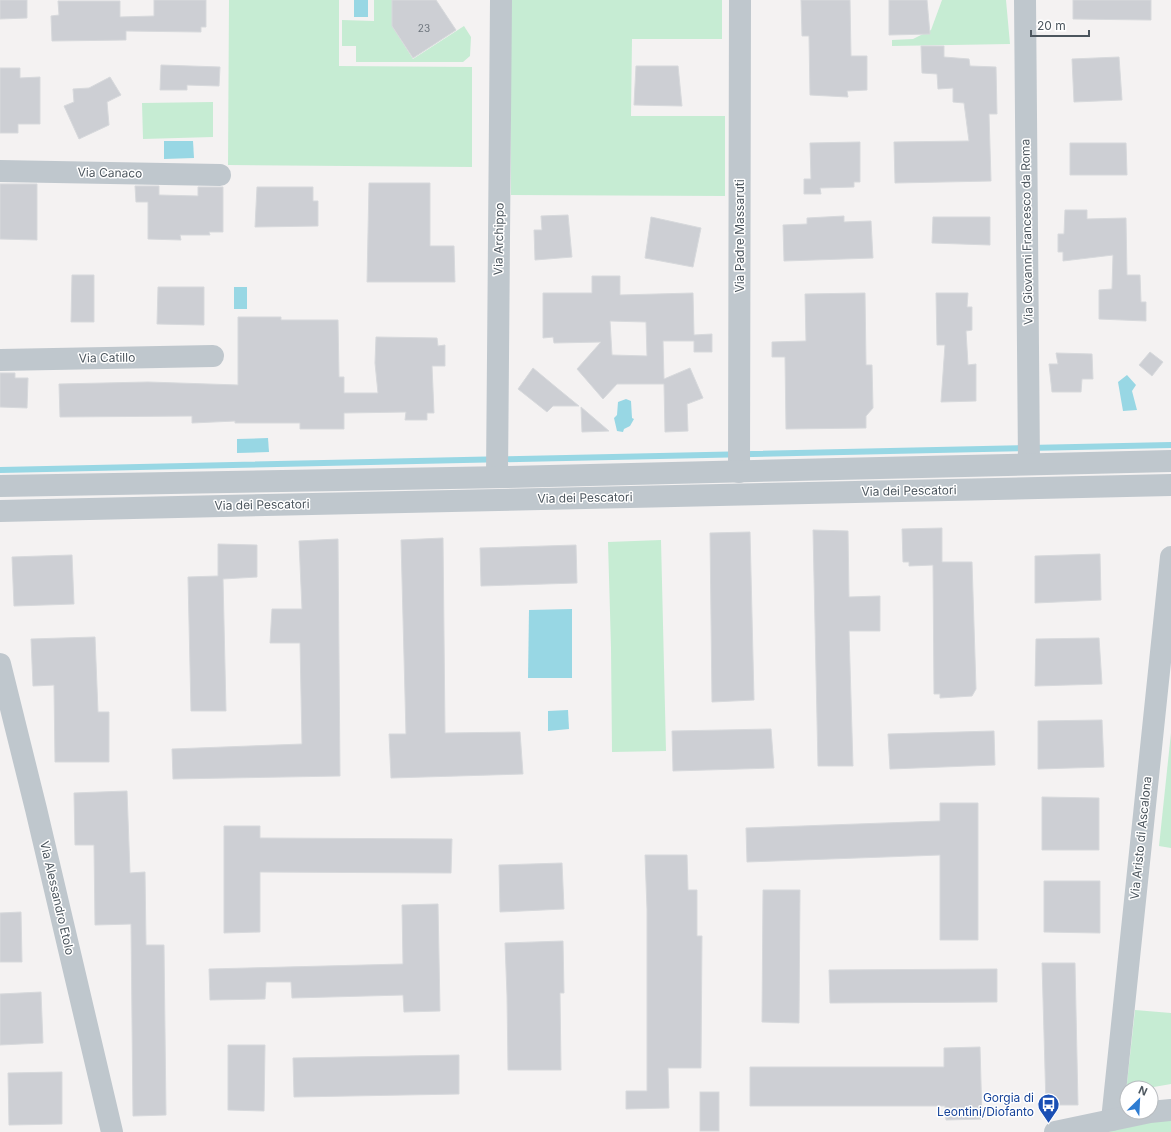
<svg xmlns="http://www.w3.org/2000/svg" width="1171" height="1132" viewBox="0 0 1171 1132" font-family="Inter,sans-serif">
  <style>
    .green { fill: #c6ecd3 }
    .water { fill: #98d7e4 }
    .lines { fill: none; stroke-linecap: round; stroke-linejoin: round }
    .stream { stroke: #98d7e4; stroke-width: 6 }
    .building { fill: #cdcfd4; stroke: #d7d9dc; fill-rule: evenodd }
    .minor { stroke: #bfc7cd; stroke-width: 22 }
    .tertiary { stroke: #bfc7cd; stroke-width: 22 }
    .labels { text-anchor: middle; stroke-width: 3; stroke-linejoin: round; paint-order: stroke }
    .number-label { font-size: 10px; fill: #6c747c }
    .street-label { font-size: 12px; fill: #4c565e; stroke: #fff }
    .transit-label { font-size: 12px; fill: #164399; stroke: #fff; text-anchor: end }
  </style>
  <rect width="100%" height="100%" fill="#f4f2f2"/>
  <g class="green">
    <polygon points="229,0 339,0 339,66 472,67 472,167 228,165"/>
    <polygon points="374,0 392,0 392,26 413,59 464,26 471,37 470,56 463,62 356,62 356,46 342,46 342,20 374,21"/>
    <polygon points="511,0 722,0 722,39 632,39 631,116 725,116 725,196 511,195"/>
    <polygon points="942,0 1006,0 1010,44 892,46 892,40 913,39 931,30"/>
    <polygon points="213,102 213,137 143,139 142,103"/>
    <polygon points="661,540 666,751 612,752 611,648 608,542"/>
    <polygon points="1171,733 1171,848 1159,846"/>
    <polygon points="1135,1010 1171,1013 1171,1084 1148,1088 1127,1088 1126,1092"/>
    <polygon points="1171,1116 1171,1132 1085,1132"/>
  </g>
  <g class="water">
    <rect x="354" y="0" width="14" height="17"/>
    <polygon points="164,141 193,141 194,158 164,159"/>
    <rect x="234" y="287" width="13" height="22"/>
    <polygon points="1127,375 1136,385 1132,391 1137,410 1123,411 1118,382"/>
    <polygon points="626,399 631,401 632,418 634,419 630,426 624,429 623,432 617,431 614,418 617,415 618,402"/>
    <polygon points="268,438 269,452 237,453 237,439"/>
    <polygon points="572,609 572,678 528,678 529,610"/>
    <polygon points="568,710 569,729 548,731 548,711"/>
  </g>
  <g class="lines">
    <polyline class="stream" points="0,470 1171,445"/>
  </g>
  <g class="building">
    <polygon points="0,0 27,0 27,18 0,19"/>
    <polygon points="154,0 206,0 206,27 201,27 201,32 126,31 126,40 52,41 51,16 59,15 58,1 120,1 120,17 154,16"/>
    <polygon points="392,0 436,0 456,30 413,58 392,26"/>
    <polygon points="801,0 850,0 851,56 867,56 867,90 847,91 848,97 810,95 809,36 802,36"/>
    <polygon points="889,0 927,0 930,34 889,35"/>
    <polygon points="1073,0 1151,0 1151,20 1073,19"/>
    <polygon points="921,46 944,46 944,57 969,59 970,66 996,67 997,114 989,114 991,181 895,183 894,142 969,141 964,103 953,102 953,88 938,89 937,74 922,73"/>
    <polygon points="1119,57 1122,100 1074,102 1072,59"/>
    <polygon points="161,65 220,67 219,86 187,85 187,90 160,90"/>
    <polygon points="636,66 678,66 682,106 634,105"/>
    <polygon points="0,68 20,68 20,78 40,77 40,124 18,124 18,133 0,133"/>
    <polygon points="110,77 121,95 107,102 109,125 79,139 64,106 74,102 73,89 89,88"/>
    <polygon points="860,142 860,182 854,182 854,187 820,188 821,194 804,194 804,179 811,179 810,143"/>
    <polygon points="1070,143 1126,143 1127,175 1070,175"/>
    <polygon points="369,183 430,183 430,246 454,246 455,282 367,282"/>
    <polygon points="0,184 37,184 37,240 0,239"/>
    <polygon points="135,186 159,186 159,195 198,196 198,187 223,187 223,232 209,232 210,235 180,235 181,240 148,239 148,202 136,202"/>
    <polygon points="257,187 313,187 313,201 318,201 318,226 255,227"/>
    <polygon points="1065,210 1087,210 1087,219 1126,218 1127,275 1140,275 1141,302 1146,302 1146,321 1099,319 1099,290 1112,289 1113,255 1063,261 1063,252 1058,252 1058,234 1064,234"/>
    <polygon points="568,215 572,257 535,260 534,230 542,230 541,216"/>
    <polygon points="844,216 844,222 871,221 873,258 784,261 783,225 807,224 807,218"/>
    <polygon points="651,217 701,228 693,267 645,258"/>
    <polygon points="933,217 990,217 990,245 932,243"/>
    <polygon points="72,275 94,275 94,322 71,322"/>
    <path d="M592 276H620V295L693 293 694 335 712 334V352H694V341H663L664 379 690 368 703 398 687 404 688 431 665 432 664 384H617L603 399 577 369 601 342 554 343 553 337 543 338V293H592ZM610 321 646 322 647 356 612 355Z"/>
    <polygon points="158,287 204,287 204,325 157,324"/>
    <polygon points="865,293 866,365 872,365 873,408 866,416 866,428 786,429 785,357 772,357 772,342 806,341 805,294"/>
    <polygon points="936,293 968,293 967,307 972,307 972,330 966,331 968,365 976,364 976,401 941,402 945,345 937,345"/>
    <polygon points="238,317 281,317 281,320 338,320 339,377 344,377 344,393 378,393 375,363 376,337 437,338 438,346 445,345 445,366 432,366 434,413 427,413 427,420 405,420 406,412 344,413 344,429 300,429 300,423 235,423 235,421 192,423 192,416 60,417 59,384 148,382 238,385"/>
    <polygon points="1150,352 1163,362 1152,376 1139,365"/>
    <polygon points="1056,353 1092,354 1093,379 1082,379 1081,392 1052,392 1049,364 1058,364"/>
    <polygon points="533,368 557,388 579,406 553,406 547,412 518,389"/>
    <polygon points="0,373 15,373 15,378 28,378 27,408 0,407"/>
    <polygon points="581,407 609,431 582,432"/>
    <polygon points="942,528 942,562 972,562 976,689 972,696 940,698 940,694 934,694 933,565 909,566 909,562 903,562 902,529"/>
    <polygon points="813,530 848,531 849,597 880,596 880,631 849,631 853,766 818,766"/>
    <polygon points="750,532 754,700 712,702 710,533"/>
    <polygon points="443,538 445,733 520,732 523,774 391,778 389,734 406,734 401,540"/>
    <polygon points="338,539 340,776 173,779 172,749 302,744 300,643 270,643 272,609 302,609 299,541"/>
    <polygon points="218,544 257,545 257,577 223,579 226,711 191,711 188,577 218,576"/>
    <polygon points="576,545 577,583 481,586 480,548"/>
    <polygon points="1100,554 1101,600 1035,603 1035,556"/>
    <polygon points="72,555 74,604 14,606 12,557"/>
    <polygon points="95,637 98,712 109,712 109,762 55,762 54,685 33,686 31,639"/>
    <polygon points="1099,638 1102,684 1035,686 1036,639"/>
    <polygon points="1102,720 1104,767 1038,769 1038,721"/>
    <polygon points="771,729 774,768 673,771 672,731"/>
    <polygon points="994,731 995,765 890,769 888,734"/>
    <polygon points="127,791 130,873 145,872 146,945 164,945 166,1115 133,1116 131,924 95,925 94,845 75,845 74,793"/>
    <polygon points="1042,797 1099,798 1099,850 1042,850"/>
    <polygon points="940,803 978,803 978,940 940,940 940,855 747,862 746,828 940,821"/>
    <polygon points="224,826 260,826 260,838 452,839 451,873 260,872 260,932 224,933"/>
    <polygon points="645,855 687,855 688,890 697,890 697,936 702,936 701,1068 668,1068 669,1108 626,1109 626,1091 647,1091 647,909"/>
    <polygon points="562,863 564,909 500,912 499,865"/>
    <polygon points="1044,881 1100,881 1100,933 1044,932"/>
    <polygon points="763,890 800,890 799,1023 762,1022"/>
    <polygon points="438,904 440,1011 404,1012 403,995 292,998 291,982 266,982 265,999 210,1000 209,969 403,964 402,905"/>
    <polygon points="21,912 22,962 0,962 0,913"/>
    <polygon points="563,941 564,993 560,993 561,1070 508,1070 507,995 505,943"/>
    <polygon points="1042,963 1075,963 1078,1105 1046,1105"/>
    <polygon points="997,969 997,1002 830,1003 829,970"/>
    <polygon points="41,992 43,1043 0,1045 0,994"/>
    <polygon points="228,1045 265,1045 264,1111 228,1110"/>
    <polygon points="980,1047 982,1119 946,1120 945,1106 750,1106 750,1067 944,1067 944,1048"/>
    <polygon points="459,1055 459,1094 294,1097 293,1058"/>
    <polygon points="62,1072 62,1124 9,1125 8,1073"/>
    <rect x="700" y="1092" width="19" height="39"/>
  </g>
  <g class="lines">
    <g class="minor">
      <polyline points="1025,0 1029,464"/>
      <polyline points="0,171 220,175"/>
      <polyline points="0,360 213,356"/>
      <polyline points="739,472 740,0"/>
      <polyline points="497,477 501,0"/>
      <polyline points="0,511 1171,485"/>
      <polyline points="0,664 36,809 112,1132"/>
      <polyline points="1112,1120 1171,557"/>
      <polyline points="1055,1132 1150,1112 1171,1110"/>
    </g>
    <polyline class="tertiary" points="0,486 506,477 1171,461"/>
  </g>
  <defs>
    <symbol id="bus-pin" viewBox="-11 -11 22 30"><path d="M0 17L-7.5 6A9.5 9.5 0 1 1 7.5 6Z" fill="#1a4fb4" stroke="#fff"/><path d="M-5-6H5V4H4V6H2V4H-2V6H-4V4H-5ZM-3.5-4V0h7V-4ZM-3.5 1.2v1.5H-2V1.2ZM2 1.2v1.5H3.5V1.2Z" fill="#fff"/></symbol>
  </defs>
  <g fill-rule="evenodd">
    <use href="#bus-pin" x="1036" y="1092" width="25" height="34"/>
  </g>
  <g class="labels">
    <g class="number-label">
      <text x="424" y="32">23</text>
    </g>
    <g class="street-label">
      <text transform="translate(110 173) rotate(1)" y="4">Via Canaco</text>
      <text transform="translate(1027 232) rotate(-91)" y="4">Via Giovanni Francesco da Roma</text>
      <text transform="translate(740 236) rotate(-90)" y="4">Via Padre Massaruti</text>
      <text transform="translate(499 239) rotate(-89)" y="4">Via Archippo</text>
      <text transform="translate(107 358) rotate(-1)" y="4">Via Catillo</text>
      <text transform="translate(909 491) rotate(-1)" y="4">Via dei Pescatori</text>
      <text transform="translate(585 498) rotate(-1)" y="4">Via dei Pescatori</text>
      <text transform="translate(262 505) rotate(-1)" y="4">Via dei Pescatori</text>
      <text transform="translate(1141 838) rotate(-84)" y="4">Via Aristo di Ascalona</text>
      <text transform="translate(57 898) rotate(77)" y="4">Via Alessandro Etolo</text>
    </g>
    <g class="transit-label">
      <text x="1034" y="1102">Gorgia di<tspan x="1034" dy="14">Leontini/Diofanto</tspan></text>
    </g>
  </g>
  <g transform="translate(1139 1100) rotate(24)"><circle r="19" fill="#ffffff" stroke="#b7bbbf"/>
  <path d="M0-3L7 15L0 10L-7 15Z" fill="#2e7cd2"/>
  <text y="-6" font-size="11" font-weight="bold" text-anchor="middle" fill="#4c565e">N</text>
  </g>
  <path d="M1031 30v6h58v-6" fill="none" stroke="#4c565e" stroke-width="2"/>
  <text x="1037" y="30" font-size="12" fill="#4c565e" stroke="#ffffff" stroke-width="3" paint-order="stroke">20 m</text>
</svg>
